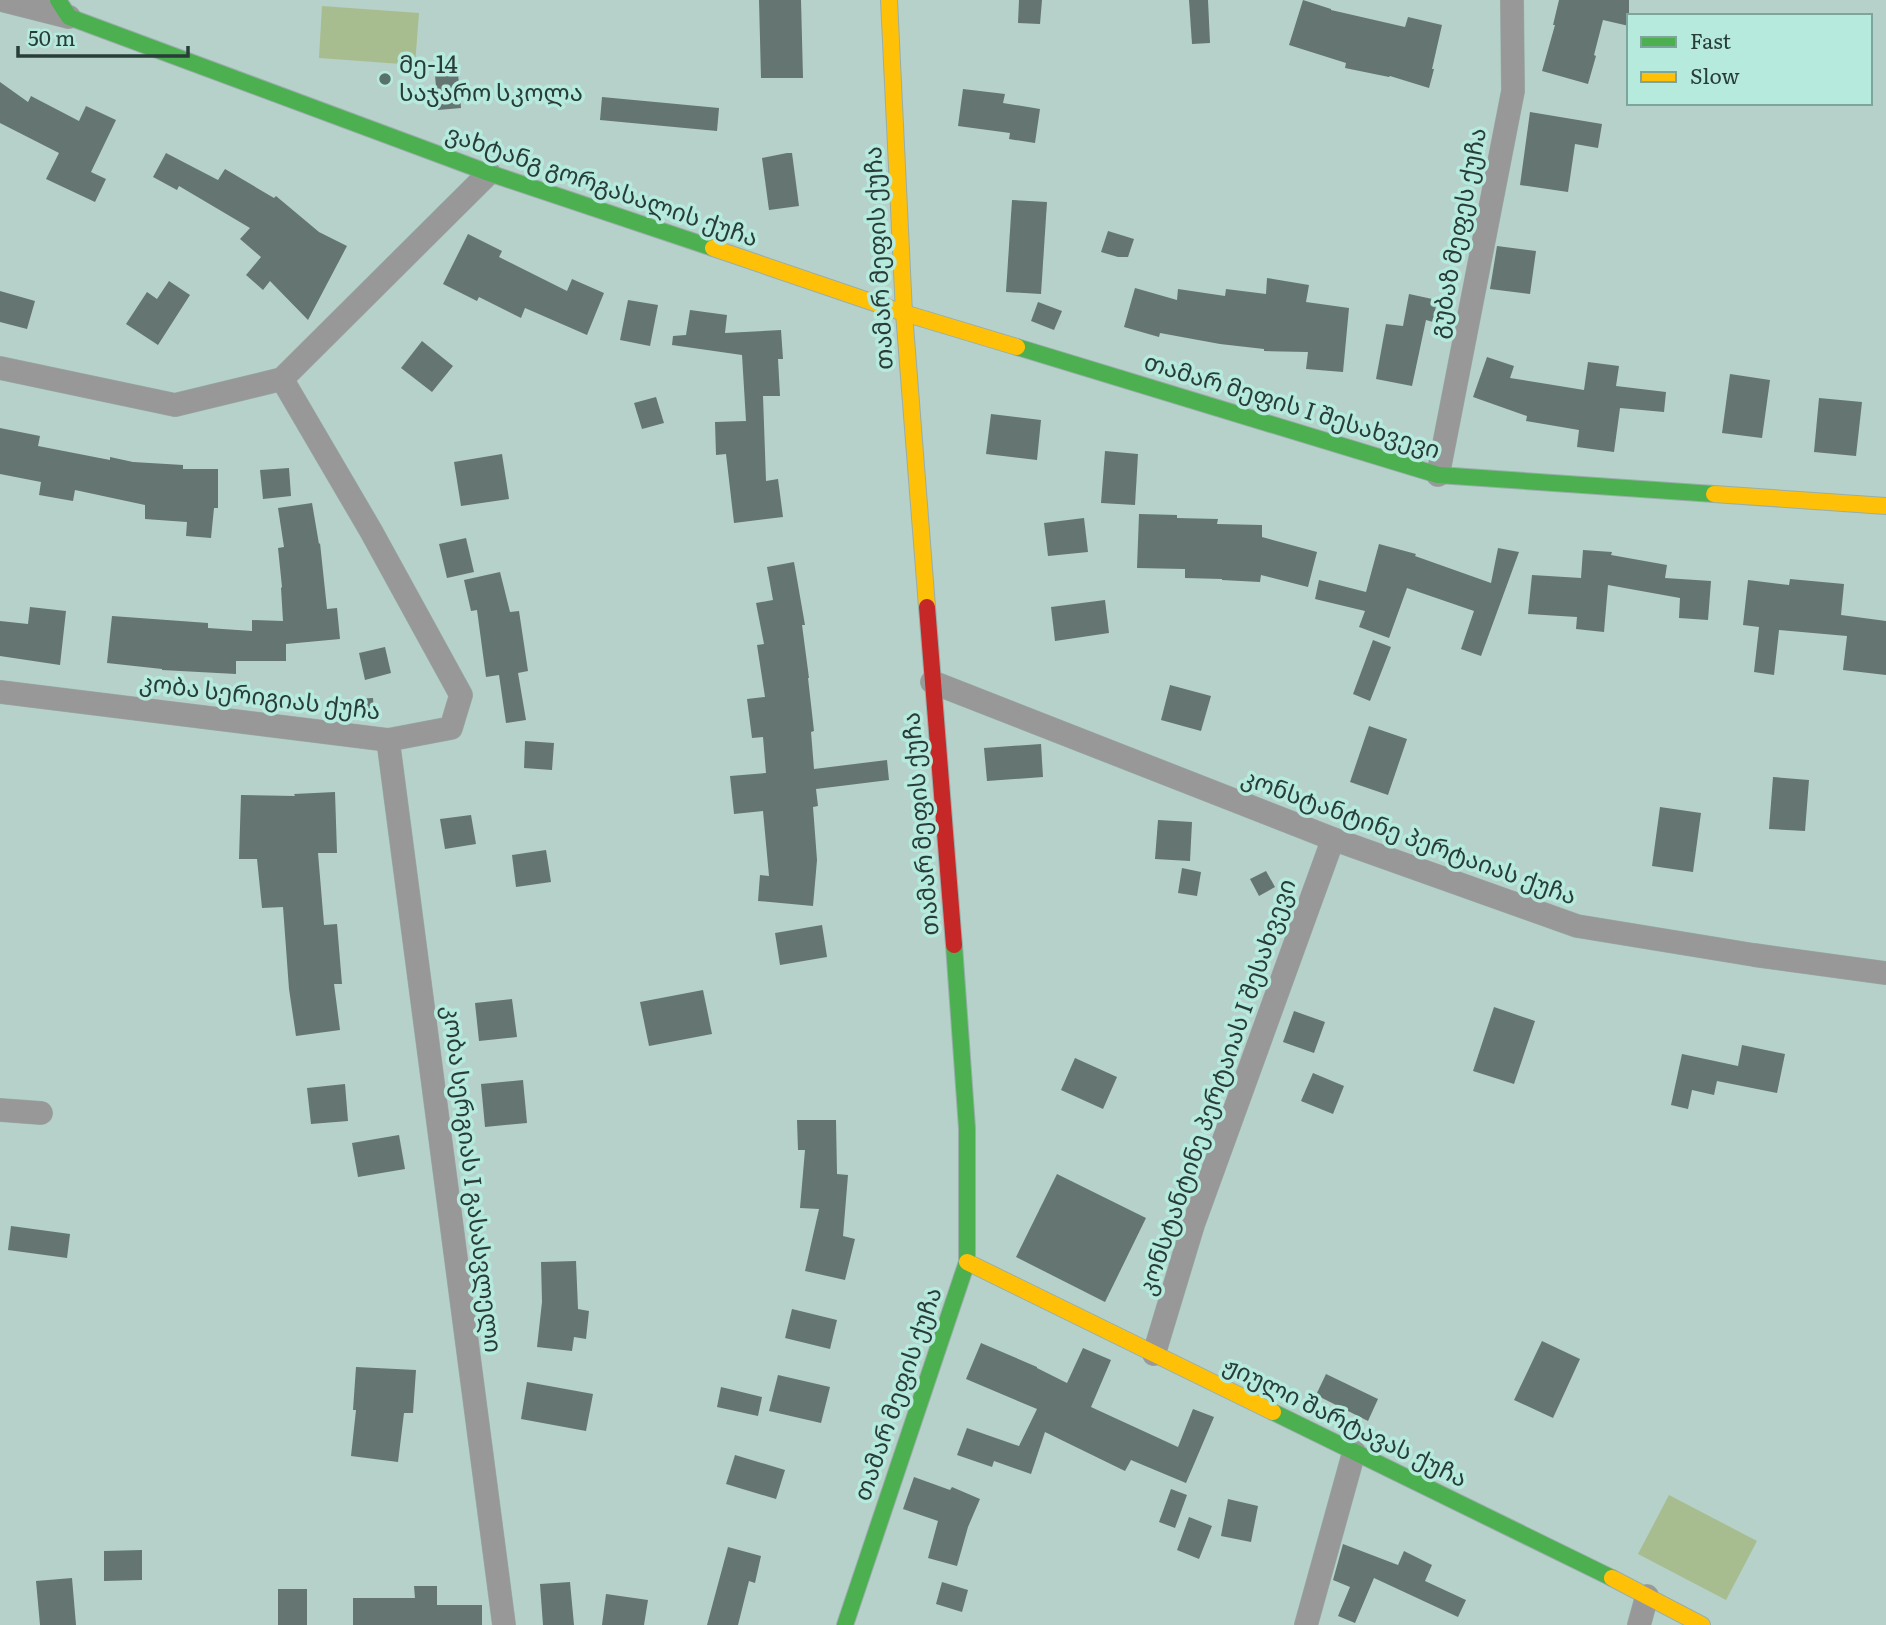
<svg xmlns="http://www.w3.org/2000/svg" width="1886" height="1625" viewBox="0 0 1886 1625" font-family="Literata,'Noto Sans Georgian',serif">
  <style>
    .green { fill: #a8bd8f }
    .building { fill: #647572 }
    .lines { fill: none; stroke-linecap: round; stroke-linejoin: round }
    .street-casing { stroke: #98aea9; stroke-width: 24 }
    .fast-casing { stroke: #98aea9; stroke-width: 18 }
    .slow-casing { stroke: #98aea9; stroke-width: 18 }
    .jam-casing { stroke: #98aea9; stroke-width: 18 }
    .street { stroke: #999899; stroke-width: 23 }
    .fast { stroke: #4caf50; stroke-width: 16 }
    .slow { stroke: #ffc107; stroke-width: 16 }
    .jam { stroke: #c62828; stroke-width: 16 }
    .poi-dot { fill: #59716b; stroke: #b6eadd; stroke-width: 2.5 }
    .labels { text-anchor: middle; stroke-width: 7; stroke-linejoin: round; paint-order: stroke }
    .poi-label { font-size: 24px; fill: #283d38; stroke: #b6eadd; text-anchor: start }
    .street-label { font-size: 24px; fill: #283d38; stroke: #b6eadd }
  </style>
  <rect width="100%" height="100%" fill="#b5d1ca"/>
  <g class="green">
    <polygon points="322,6 419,13 415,65 319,58"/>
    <polygon points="1669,1495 1757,1541 1726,1600 1638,1554"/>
  </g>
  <g class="building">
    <polygon points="759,0 801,0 803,78 761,78"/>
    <polygon points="1019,0 1042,0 1040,24 1018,23"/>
    <polygon points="1189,0 1208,0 1210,43 1192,44"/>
    <polygon points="1303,0 1331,9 1331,10 1405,27 1408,17 1442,25 1432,69 1434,69 1429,88 1390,76 1389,77 1345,68 1346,63 1289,45"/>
    <polygon points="1559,0 1629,0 1629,26 1603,20 1594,55 1596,56 1588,84 1542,71 1555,25 1553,25"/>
    <polygon points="458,73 461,108 438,110 435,75"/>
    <polygon points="0,82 28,102 31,96 79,121 86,106 116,120 91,172 106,179 95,202 46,179 59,153 0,123"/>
    <polygon points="963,89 1005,94 1003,103 1040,109 1035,143 1009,139 1010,133 958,126"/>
    <polygon points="602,97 719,108 717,131 600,120"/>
    <polygon points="1530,112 1602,124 1598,148 1575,144 1568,192 1520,185"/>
    <polygon points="166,153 218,180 225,169 274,198 276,196 319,232 347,246 308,320 270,281 263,290 246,275 261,257 240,239 250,228 179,186 177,190 153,177"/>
    <polygon points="787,153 792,153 799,206 769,210 762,158"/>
    <polygon points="1012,200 1047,202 1041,294 1006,292"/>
    <polygon points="1108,231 1134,239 1128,257 1118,257 1101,252"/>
    <polygon points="468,234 502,251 499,257 567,291 572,279 604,293 587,335 525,308 521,318 479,297 477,301 443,284"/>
    <polygon points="1497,246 1536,251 1530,294 1490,289"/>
    <polygon points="1267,278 1309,285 1306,302 1349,308 1343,372 1306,369 1308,352 1264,351 1264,349 1220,344 1160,333 1159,337 1124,327 1135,288 1177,300 1178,289 1225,296 1226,289 1266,294"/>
    <polygon points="169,281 190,295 158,345 126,324 147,292 157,299"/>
    <polygon points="0,291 35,301 27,329 0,322"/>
    <polygon points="1409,294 1437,300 1433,322 1426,320 1412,386 1376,379 1386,324 1403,326"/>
    <polygon points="628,300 658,305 650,346 620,340"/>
    <polygon points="1038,302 1062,311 1054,330 1031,321"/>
    <polygon points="690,310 727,315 725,333 781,330 783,359 778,359 780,396 763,396 766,481 778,479 783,517 734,523 726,454 716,455 715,422 746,421 742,355 672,345 673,336 686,335"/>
    <polygon points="422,341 453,366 432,392 401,368"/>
    <polygon points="1487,357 1514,366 1510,378 1584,390 1588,362 1619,366 1616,386 1666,392 1664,412 1620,408 1614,452 1577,447 1579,430 1526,421 1527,416 1473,397"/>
    <polygon points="1730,374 1770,380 1762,438 1722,433"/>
    <polygon points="656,397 664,423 642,429 634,403"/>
    <polygon points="1819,398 1862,402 1856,456 1814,452"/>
    <polygon points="991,414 1041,420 1037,460 986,454"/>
    <polygon points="0,428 40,436 38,446 110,460 110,457 133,462 183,465 183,469 218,469 218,508 214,508 211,538 186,536 187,522 145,519 145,505 75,490 73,501 39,495 41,482 0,474"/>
    <polygon points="1105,451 1138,454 1135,505 1101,503"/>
    <polygon points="502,454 509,499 461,506 454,462"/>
    <polygon points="289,468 291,496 263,499 260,470"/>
    <polygon points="312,503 319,544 320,543 327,609 337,608 340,639 286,644 286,661 236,661 236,674 162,670 162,669 107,663 112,616 208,623 208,628 252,631 252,620 283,621 281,588 282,587 278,548 284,547 278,508"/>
    <polygon points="1139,514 1177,515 1177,518 1218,519 1217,524 1262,525 1262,537 1317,552 1308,587 1261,575 1260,582 1222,580 1222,579 1185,578 1185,569 1137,568"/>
    <polygon points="1084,518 1088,552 1048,556 1044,523"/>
    <polygon points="466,538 474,572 447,578 439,544"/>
    <polygon points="1379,544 1416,554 1415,556 1491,583 1498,548 1519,552 1481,656 1461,649 1474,611 1407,588 1389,638 1359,627 1365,611 1315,599 1319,580 1366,592"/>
    <polygon points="1583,550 1612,552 1611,555 1667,565 1665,578 1711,581 1708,620 1679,618 1680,598 1608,585 1604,632 1576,629 1577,617 1528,614 1532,575 1581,578"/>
    <polygon points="794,562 805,625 802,625 809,678 808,678 814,731 811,732 814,769 887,760 889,780 816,789 818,806 813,807 817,860 813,906 758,901 760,875 769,876 763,811 734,814 730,776 766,773 763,737 752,738 747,699 765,697 757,645 764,644 756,603 773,600 767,567"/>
    <polygon points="500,572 510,612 519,611 528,671 518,673 526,720 506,723 499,675 486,677 477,610 471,611 464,580"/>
    <polygon points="1790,579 1844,584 1841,615 1886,621 1886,675 1843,670 1847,636 1779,630 1774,675 1754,672 1759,627 1743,625 1748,580 1789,585"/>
    <polygon points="1105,600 1109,633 1055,641 1051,607"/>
    <polygon points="30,607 66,611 60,665 0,656 0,621 28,624"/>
    <polygon points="1373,640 1391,647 1370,701 1353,694"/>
    <polygon points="385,647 391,673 365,680 359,653"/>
    <polygon points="1170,685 1211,696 1201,731 1161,720"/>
    <polygon points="373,698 374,716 354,718 353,699"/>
    <polygon points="1369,726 1407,739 1388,795 1350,782"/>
    <polygon points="525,741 554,743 552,770 524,768"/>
    <polygon points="1041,744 1043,777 987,781 984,748"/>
    <polygon points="1773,777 1809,780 1805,831 1769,829"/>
    <polygon points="335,792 337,853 318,853 324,925 337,924 342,984 334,984 340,1030 296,1036 289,989 283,907 262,908 257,859 239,859 241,795 295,796 294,794"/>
    <polygon points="1660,807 1701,813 1693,872 1652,866"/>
    <polygon points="471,815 476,844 445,849 440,819"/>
    <polygon points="1158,820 1192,822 1190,861 1155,859"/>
    <polygon points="546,850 551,882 516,887 512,855"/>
    <polygon points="1182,868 1201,872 1197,896 1178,893"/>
    <polygon points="1266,871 1275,887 1259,896 1250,879"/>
    <polygon points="822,925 827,957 780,965 775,933"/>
    <polygon points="703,990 712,1034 649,1046 640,1002"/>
    <polygon points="512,999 517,1037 479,1041 475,1003"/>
    <polygon points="1494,1007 1535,1021 1514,1084 1473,1071"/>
    <polygon points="1294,1011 1325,1022 1314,1053 1283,1042"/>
    <polygon points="1742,1045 1785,1054 1777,1093 1717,1081 1714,1095 1692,1090 1688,1109 1671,1105 1682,1054 1738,1066"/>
    <polygon points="1075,1058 1117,1077 1103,1109 1061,1090"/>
    <polygon points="1313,1073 1344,1086 1333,1114 1301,1101"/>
    <polygon points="523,1080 527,1123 485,1127 481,1084"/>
    <polygon points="345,1084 348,1121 311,1124 307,1088"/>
    <polygon points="797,1120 836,1120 837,1174 848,1175 843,1236 855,1239 845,1280 805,1271 819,1209 800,1208 805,1150 798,1150"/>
    <polygon points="399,1135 405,1169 358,1177 352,1143"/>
    <polygon points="1057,1174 1146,1218 1105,1302 1016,1257"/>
    <polygon points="11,1226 70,1234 67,1258 8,1250"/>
    <polygon points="576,1261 578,1309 589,1311 586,1339 574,1337 572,1351 537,1347 542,1302 541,1262"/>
    <polygon points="792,1309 837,1320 830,1349 785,1338"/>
    <polygon points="1542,1341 1580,1359 1553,1418 1514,1400"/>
    <polygon points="981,1343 1037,1367 1037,1368 1067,1383 1083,1348 1111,1360 1091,1407 1178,1447 1193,1409 1214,1417 1186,1483 1131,1460 1125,1471 1045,1432 1031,1474 994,1461 992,1467 957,1455 967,1428 1019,1446 1037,1409 966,1379"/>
    <polygon points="356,1367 416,1370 413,1413 404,1413 398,1462 351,1456 356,1410 353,1410"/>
    <polygon points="1326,1374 1378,1399 1368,1421 1316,1395"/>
    <polygon points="778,1375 830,1387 821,1423 769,1411"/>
    <polygon points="527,1382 593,1394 586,1431 521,1419"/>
    <polygon points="721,1387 762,1397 758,1416 717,1407"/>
    <polygon points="735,1455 785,1470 776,1499 726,1484"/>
    <polygon points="914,1477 950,1490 952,1487 980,1499 968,1527 957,1566 928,1558 938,1521 903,1509"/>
    <polygon points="1171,1489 1187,1495 1175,1528 1159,1522"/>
    <polygon points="1228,1499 1258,1506 1251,1542 1221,1536"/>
    <polygon points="1189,1517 1212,1526 1199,1559 1177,1550"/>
    <polygon points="1343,1544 1398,1565 1404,1551 1432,1565 1425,1581 1466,1600 1458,1617 1374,1578 1355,1623 1338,1616 1350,1587 1333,1580"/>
    <polygon points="728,1547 761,1556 755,1583 749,1581 738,1625 707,1625"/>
    <polygon points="142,1550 142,1580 104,1581 104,1551"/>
    <polygon points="72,1578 76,1625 40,1625 36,1581"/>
    <polygon points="570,1582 574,1625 543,1625 540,1584"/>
    <polygon points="942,1582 968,1590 962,1612 936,1604"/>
    <polygon points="414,1586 437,1586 437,1605 482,1605 482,1625 353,1625 353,1598 415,1598"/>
    <rect x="278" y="1589" width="29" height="36"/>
    <polygon points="606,1594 648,1600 644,1625 602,1625"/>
  </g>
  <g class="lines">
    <defs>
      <g id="street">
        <polyline points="1,0 69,17"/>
        <polyline points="0,368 175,405 282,379 489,173"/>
        <polyline points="1438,475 1513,91 1512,0"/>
        <polyline points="932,682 1333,839 1577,926 1754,955 1886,973"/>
        <polyline points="0,692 388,740 451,728 461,695 371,531 282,379"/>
        <polyline points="388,740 504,1625"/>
        <polyline points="0,1110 41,1113"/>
        <polyline points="1154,1354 1193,1225 1333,839"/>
        <polyline points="1306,1625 1354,1452"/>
        <polyline points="1639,1625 1647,1596"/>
      </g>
      <g id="fast">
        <polyline points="58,0 69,17 489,173 713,248"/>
        <polyline points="1017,347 1438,475 1714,494"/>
        <polyline points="1273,1412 1612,1578"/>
        <polyline points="845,1625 967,1262 967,1128 954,945"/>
      </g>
      <g id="slow">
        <polyline points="889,0 904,313 927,607"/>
        <polyline points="713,248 904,313 1017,347"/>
        <polyline points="1714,494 1886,506"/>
        <polyline points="967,1262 1273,1412"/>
        <polyline points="1612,1578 1702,1625"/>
      </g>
      <polyline id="jam" points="927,607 954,945"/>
    </defs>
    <use href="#street" class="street-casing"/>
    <use href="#fast" class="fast-casing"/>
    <use href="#slow" class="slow-casing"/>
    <use href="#jam" class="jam-casing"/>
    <use href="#street" class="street"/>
    <use href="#fast" class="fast"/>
    <use href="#slow" class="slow"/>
    <use href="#jam" class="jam"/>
  </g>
  <circle class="poi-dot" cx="385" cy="79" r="7"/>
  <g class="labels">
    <g class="poi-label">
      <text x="399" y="73">მე-14<tspan x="399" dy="28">საჯარო სკოლა</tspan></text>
    </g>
    <g class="street-label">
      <text transform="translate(602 186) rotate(19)" y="8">ვახტანგ გორგასალის ქუჩა</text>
      <text transform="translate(1458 233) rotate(-79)" y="8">გუბაზ მეფეს ქუჩა</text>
      <text transform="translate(879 258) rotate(-93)" y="8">თამარ მეფის ქუჩა</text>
      <text transform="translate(1292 406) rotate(17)" y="8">თამარ მეფის I შესახვევი</text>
      <text transform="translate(260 697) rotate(7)" y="8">კობა სერიგიას ქუჩა</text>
      <text transform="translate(921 824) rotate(-95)" y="8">თამარ მეფის ქუჩა</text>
      <text transform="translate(1409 837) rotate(20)" y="8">კონსტანტინე პერტაიას ქუჩა</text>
      <text transform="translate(1217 1087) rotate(-71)" y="8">კონსტანტინე პერტაიას I შესახვევი</text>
      <text transform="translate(472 1179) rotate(83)" y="8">კობა სერგიას I გასასვლელი</text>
      <text transform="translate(898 1394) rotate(-71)" y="8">თამარ მეფის ქუჩა</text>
      <text transform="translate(1345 1422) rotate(26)" y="8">ჟიული შარტავას ქუჩა</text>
    </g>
  </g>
  <rect x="1627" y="14" width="245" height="91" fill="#b6eadd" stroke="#7da59b" stroke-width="2"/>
  <rect x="1641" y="37" width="35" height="10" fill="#4caf50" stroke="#7da59b" stroke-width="2"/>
  <text x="1690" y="49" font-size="21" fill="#283d38">Fast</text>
  <rect x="1641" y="72" width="35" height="10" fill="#ffc107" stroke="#7da59b" stroke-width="2"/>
  <text x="1690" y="84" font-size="21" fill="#283d38">Slow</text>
  <path d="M18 46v10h170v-10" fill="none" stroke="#283d38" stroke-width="3.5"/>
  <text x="28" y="46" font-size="21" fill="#283d38" stroke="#b6eadd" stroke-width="5" paint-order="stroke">50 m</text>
</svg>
